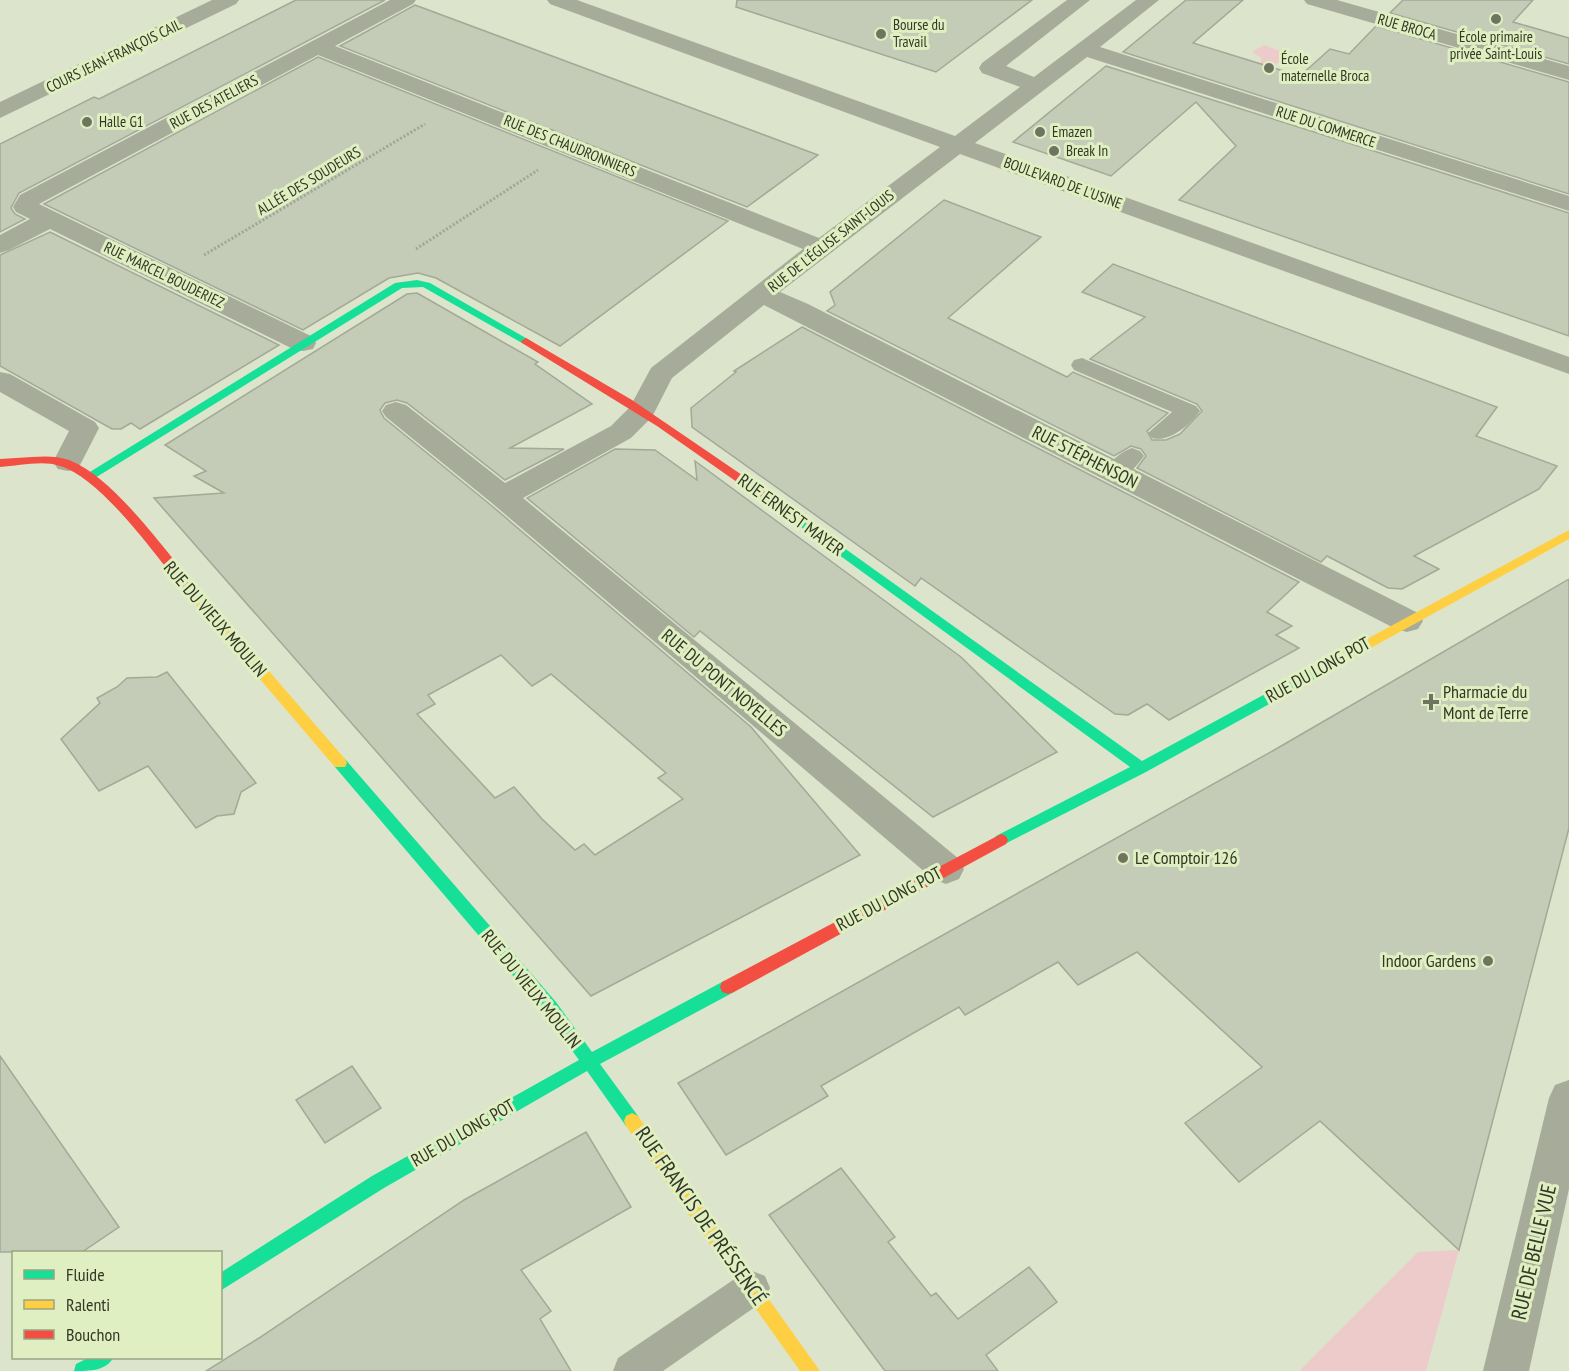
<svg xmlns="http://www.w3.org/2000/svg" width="1569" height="1371" viewBox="0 0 1569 1371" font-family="'PT Sans Narrow',sans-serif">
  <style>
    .green { fill: #edcbca }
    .building { fill: #c4cbb7; stroke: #a2a996; stroke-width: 1.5; fill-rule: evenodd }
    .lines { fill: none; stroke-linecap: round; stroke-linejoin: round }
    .path { stroke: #a0a695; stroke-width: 3; stroke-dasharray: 2 2; stroke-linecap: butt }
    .lane { fill: #a6ac99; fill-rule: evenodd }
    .street { fill: #a6ac99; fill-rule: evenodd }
    .fast { fill: #16e098; fill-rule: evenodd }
    .slow { fill: #ffcf43; fill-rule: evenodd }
    .jam { fill: #f24e42; fill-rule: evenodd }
    .poi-dot { fill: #6e7460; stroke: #e0efc1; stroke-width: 2 }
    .labels { text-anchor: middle; stroke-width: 6; stroke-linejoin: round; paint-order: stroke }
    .far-poi-label { font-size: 15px; fill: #323726; stroke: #e0efc1; text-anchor: start }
    .far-street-label { font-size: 15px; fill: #323726; stroke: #e0efc1 }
    .street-label { font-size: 18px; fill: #323726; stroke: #e0efc1 }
    .poi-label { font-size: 18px; fill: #323726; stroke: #e0efc1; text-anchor: start }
    .near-street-label { font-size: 21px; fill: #323726; stroke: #e0efc1 }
  </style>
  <rect width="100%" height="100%" fill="#dce4cc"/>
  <g class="green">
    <polygon points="1264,45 1289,54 1288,57 1271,67 1261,64 1261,58 1252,52"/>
    <polygon points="1459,1250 1426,1371 1299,1371 1418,1252"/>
  </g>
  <g class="building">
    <polygon points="296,0 385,0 19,193 11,208 15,214 25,219 0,232 0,144 94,97 99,99"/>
    <polygon points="737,0 1032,0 936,72 736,7"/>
    <polygon points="1186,0 1243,0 1193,43 1300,76 1330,49 1349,54 1376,26 1569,82 1569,194 1123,52"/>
    <polygon points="1403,0 1533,0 1513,22 1569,38 1569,64 1390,13"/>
    <polygon points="415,5 697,110 818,155 747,207 340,46"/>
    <polygon points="318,57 728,221 560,346 436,278 418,273 389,278 303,330 44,204"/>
    <polygon points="1106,66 1569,213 1569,336 1179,200 1236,146 1196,102 1111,176 1013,142"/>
    <polygon points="944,200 1041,237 948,318 1067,377 1073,372 1168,413 1147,431 1152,440 1166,440 1180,434 1202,411 1197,404 1090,359 1145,317 1082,292 1113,264 1497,407 1476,436 1557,466 1539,489 1414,556 1439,569 1402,589 1388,588 1327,556 1321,562 1137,468 1146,456 1141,449 1131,446 1114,456 827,311 835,305 830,292"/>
    <polygon points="50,232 279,345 140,429 131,423 121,429 112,429 0,366 0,255"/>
    <path d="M417 293 538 362 535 364 592 404 510 448 564 449 505 480 407 403 397 400 385 403 380 410 384 418 492 506 751 727 860 855 591 996 154 498 224 493 194 476 206 471 165 445 407 294ZM501 655 532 686 551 674 666 773 658 778 683 799 595 855 584 844 575 850 542 819 514 787 495 798 417 714 435 704 428 695Z"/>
    <polygon points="802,327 1299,582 1267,612 1292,626 1276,635 1299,648 1169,720 1147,704 1128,715 1115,714 921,578 915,586 692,427 691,408 736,372 734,371"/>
    <polygon points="615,449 655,450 697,480 695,461 961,657 1057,752 933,817 700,631 694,637 527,498"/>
    <polygon points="1569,579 1569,828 1459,1250 1320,1121 1239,1182 1185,1123 1262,1067 1137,952 1078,985 1058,962 965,1015 959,1007 821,1086 828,1096 726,1155 678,1083 1276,749"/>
    <polygon points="167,672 256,783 241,792 234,814 217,816 196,828 148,766 99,791 61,739 100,703 97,698 117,687 127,678 157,677"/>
    <polygon points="0,1056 119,1227 82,1252 0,1252"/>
    <polygon points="352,1066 381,1108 325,1143 296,1100"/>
    <polygon points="586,1132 631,1207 521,1270 551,1311 540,1319 571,1371 206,1371 259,1338 464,1200"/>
    <polygon points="841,1168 895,1237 888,1242 931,1296 936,1293 958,1319 1029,1267 1043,1284 1057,1302 986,1355 998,1371 885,1371 769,1215"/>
  </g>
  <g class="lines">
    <g class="path">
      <polyline points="416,249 538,170"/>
      <polyline points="204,255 425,124"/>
    </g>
    <g class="lane">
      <path d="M1082 358 1196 406 1200 411C1190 425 1169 443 1152 438L1148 433 1172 412 1074 370 1071 365 1074 360Z"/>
      <path d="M1132 448 1140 451 1144 456C1135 469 1123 482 1107 477L1103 472C1110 462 1120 452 1132 448Z"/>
      <polygon points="752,1271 765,1276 770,1288 765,1300 663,1371 613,1371 618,1358 739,1276"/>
    </g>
    <g class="street">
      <polygon points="212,0 239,0 236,4 0,118 0,102"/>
      <polygon points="390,0 416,0 413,4 335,46 819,238 940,147 550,4 547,0 577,0 955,136 1020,87 982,73 979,68 982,63 1067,0 1090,0 1006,66 1034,77 1136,0 1159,0 1100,47 1569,196 1569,211 1087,57 975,143 1569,357 1569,374 960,154 780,292 808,304 1418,613 1423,621 1418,629 1407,632 1396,629 764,305 672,378 652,417 631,438 523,498 959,859 964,869 959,879 946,884 933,879 493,504 386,417 382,411 386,405 396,402 406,405 505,483 611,426 630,407 651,368 803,249 318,55 39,204 313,337 316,343 313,349 303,351 293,349 50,229 9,250 0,253 0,235 30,219 16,212 13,207 20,195"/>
      <polygon points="1304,0 1337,0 1569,66 1569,80 1307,4"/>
      <polygon points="0,372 10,374 95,422 99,428 78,469 68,471 58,469 53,462 69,431 0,392"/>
      <polygon points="1569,1080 1569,1189 1529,1371 1483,1371 1549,1098 1555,1085"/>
    </g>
    <g class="fast">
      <polygon points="417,280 430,283 531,341 526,344 522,343 423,287 402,288 95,478 87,478 85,475 395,283"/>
      <polygon points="791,510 1142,761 1337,655 1347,655 1349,658 1347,661 1146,772 1001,846 996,844 994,840 996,836 1130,767 787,517 785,514"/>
      <polygon points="340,758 345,759 556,1002 592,1052 722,982 728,980 734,982 736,987 734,992 600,1064 638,1116 640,1121 638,1126 632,1129 626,1126 587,1071 384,1188 220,1291 220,1273 372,1176 579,1060 544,1012 335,767 333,763 335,759"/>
      <path d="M88 1358H113C106 1371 89 1371 74 1371L76 1364Z"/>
    </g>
    <g class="slow">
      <polygon points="1569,530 1569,539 1347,661 1337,661 1335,658 1337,655"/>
      <polygon points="192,587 197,588 345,759 347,763 345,767 335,767 187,594 186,591 187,588"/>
      <polygon points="632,1113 638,1116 820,1371 800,1371 626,1126 624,1121 626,1116"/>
    </g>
    <g class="jam">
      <polygon points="526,338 632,400 795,511 797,514 795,517 787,517 657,426 522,343 521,341"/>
      <path d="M32 457C45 456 58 456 69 460 114 477 165 551 197 588L198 591 197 594H187C159 560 102 478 60 466 42 460 19 466 0 467V459Z"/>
      <polygon points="1001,834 1006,836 1008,840 1006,844 734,992 728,994 722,992 720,987 722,982"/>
    </g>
  </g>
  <g class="poi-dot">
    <circle cx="1496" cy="19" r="6"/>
    <circle cx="881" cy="34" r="6"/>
    <circle cx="1269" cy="68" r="6"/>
    <circle cx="87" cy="122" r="6"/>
    <circle cx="1040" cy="132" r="6"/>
    <circle cx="1054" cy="151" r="6"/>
    <path d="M1428 693h6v6h6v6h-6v6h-6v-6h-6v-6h6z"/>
    <circle cx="1123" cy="858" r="6"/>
    <circle cx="1488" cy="961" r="6"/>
  </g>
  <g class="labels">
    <g class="far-poi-label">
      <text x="893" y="30">Bourse du<tspan x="893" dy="17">Travail</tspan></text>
      <text x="1496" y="42" text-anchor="middle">École primaire<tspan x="1496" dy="17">privée Saint-Louis</tspan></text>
      <text x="1281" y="64">École<tspan x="1281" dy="17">maternelle Broca</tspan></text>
      <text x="99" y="127">Halle G1</text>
      <text x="1052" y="137">Emazen</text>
      <text x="1066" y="156">Break In</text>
    </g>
    <g class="far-street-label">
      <text transform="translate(1407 27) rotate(16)" y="5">RUE BROCA</text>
      <text transform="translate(114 56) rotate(-26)" y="5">COURS JEAN-FRANÇOIS CAIL</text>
      <text transform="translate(214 102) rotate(-28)" y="5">RUE DES ATELIERS</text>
      <text transform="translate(1326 127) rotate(18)" y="5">RUE DU COMMERCE</text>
      <text transform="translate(570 146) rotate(22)" y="5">RUE DES CHAUDRONNIERS</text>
      <text transform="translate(309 181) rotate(-31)" y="5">ALLÉE DES SOUDEURS</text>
      <text transform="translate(1063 183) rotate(20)" y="5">BOULEVARD DE L'USINE</text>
      <text transform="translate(831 241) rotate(-38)" y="5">RUE DE L'ÉGLISE SAINT-LOUIS</text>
      <text transform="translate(164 275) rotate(26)" y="5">RUE MARCEL BOUDERIEZ</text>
    </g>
    <g class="street-label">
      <text transform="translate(1085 457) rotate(27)" y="6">RUE STÉPHENSON</text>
      <text transform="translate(791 515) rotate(36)" y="6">RUE ERNEST MAYER</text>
      <text transform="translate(215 619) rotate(49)" y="6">RUE DU VIEUX MOULIN</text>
      <text transform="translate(1318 670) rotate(-29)" y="6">RUE DU LONG POT</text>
      <text transform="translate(724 683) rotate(40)" y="6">RUE DU PONT NOYELLES</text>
      <text transform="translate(889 899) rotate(-28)" y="6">RUE DU LONG POT</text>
      <text transform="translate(531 989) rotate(51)" y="6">RUE DU VIEUX MOULIN</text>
      <text transform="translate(463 1133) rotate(-30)" y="6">RUE DU LONG POT</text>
    </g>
    <g class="poi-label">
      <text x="1443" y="698">Pharmacie du<tspan x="1443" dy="21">Mont de Terre</tspan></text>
      <text x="1135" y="864">Le Comptoir 126</text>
      <text x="1476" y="967" text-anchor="end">Indoor Gardens</text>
    </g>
    <g class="near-street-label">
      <text transform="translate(701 1216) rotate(55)" y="7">RUE FRANCIS DE PRÉSSENCÉ</text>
      <text transform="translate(1534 1252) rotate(-77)" y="7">RUE DE BELLE VUE</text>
    </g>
  </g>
  <rect x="12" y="1251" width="210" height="108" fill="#e0efc1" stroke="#9aa583" stroke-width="1.5"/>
  <rect x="24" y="1270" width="30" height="9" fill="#16e098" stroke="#9aa583" stroke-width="1.5"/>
  <text x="66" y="1281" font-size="18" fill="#323726">Fluide</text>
  <rect x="24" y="1300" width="30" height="9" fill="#ffcf43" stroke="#9aa583" stroke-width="1.5"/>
  <text x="66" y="1311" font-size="18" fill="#323726">Ralenti</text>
  <rect x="24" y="1330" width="30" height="9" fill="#f24e42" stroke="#9aa583" stroke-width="1.5"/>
  <text x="66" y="1341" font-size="18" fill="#323726">Bouchon</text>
</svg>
